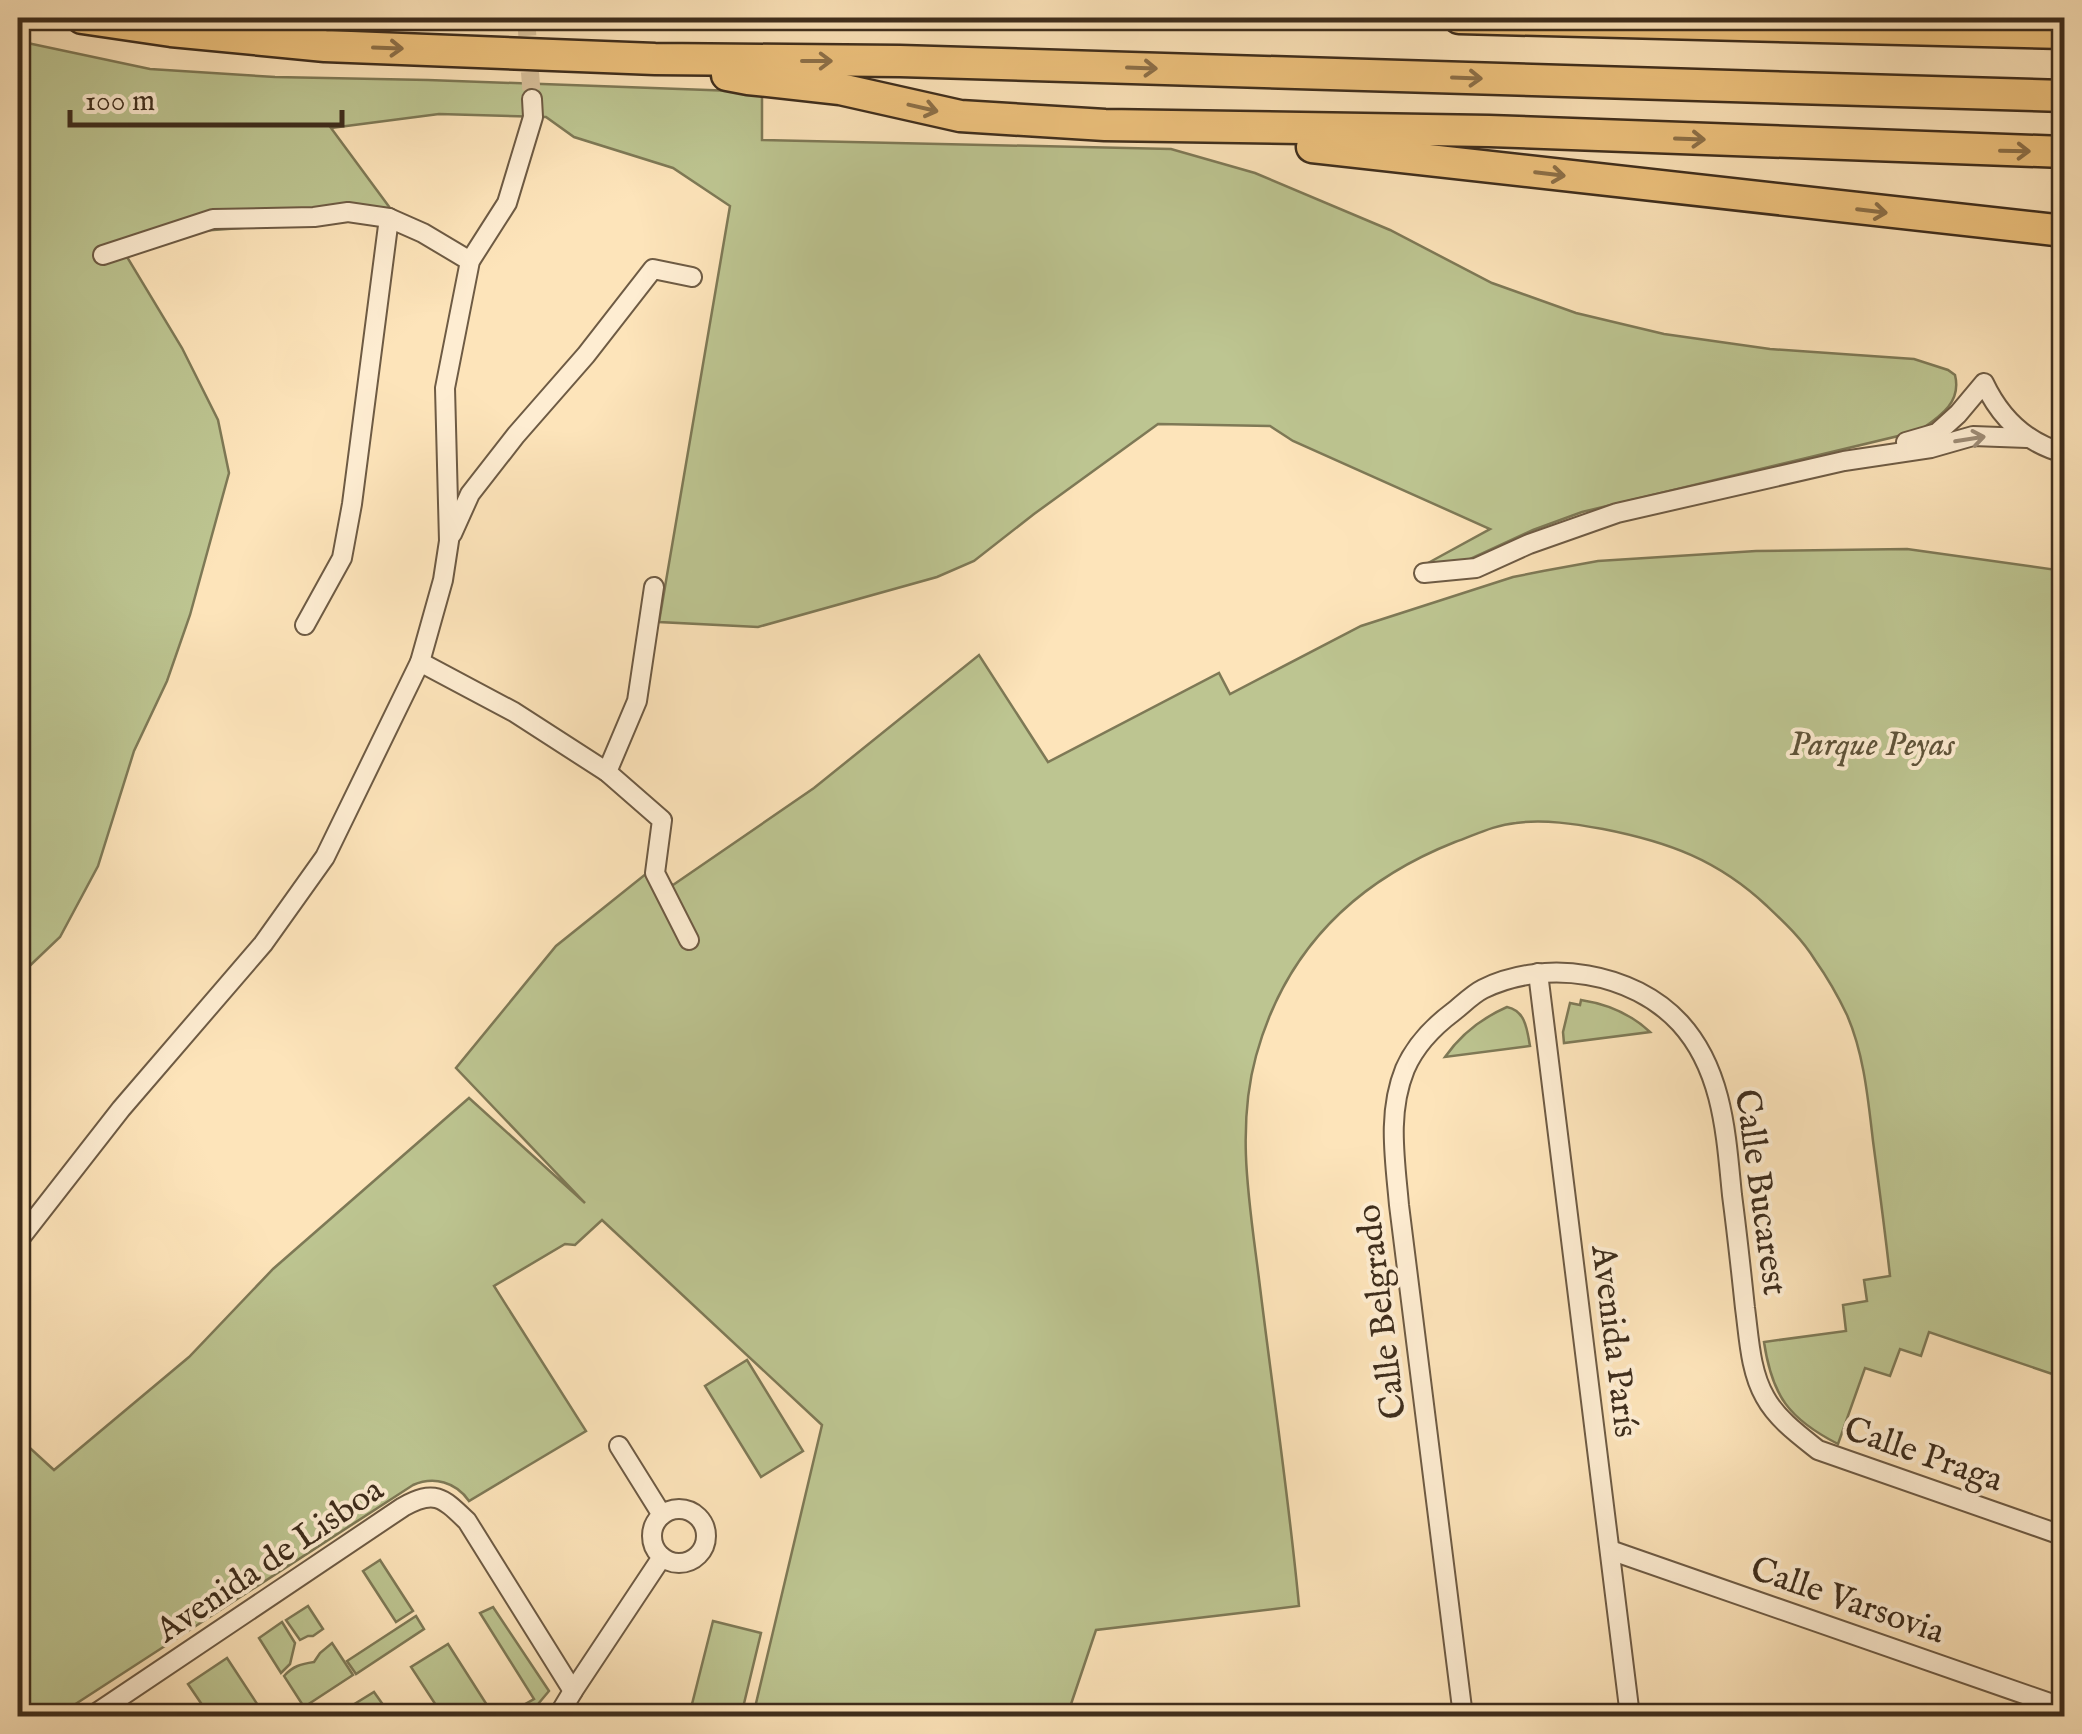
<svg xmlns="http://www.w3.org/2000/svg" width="2082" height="1734" viewBox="0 0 2082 1734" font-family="'IM FELL English',serif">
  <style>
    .green { fill: #bdc591; stroke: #7e7956; stroke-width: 2.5 }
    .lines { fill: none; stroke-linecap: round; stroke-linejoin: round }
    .minor-tunnel { stroke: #d7bf9a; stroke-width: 18; stroke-dasharray: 18 9; stroke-linecap: butt }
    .minor-casing { stroke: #6e5b44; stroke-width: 22 }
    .motorway-casing { stroke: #3e2d1c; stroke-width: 35 }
    .minor { stroke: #feedd2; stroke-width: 18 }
    .motorway { stroke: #eec27d; stroke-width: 30 }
    .oneway { stroke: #8d7048 }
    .oneway2 { stroke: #9e8d77 }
    .labels { text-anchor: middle; stroke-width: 8; stroke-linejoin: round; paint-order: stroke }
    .park-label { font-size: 35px; font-style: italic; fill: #5e5339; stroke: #feedd2 }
    .street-label { font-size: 35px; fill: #3e2d1c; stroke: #feedd2 }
  </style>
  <rect width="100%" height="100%" fill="#fde4ba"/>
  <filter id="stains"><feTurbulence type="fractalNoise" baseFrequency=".002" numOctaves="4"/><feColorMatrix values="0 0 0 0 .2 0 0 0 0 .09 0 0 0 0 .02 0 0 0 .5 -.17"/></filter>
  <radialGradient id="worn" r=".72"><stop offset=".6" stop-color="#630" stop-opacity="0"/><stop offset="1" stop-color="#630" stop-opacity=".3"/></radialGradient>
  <g class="green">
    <path d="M18 41 150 69 275 77 428 80 762 92V140L1171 149 1255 173 1390 230 1492 283 1576 313 1664 334 1770 349 1914 359 1948 370 1955 375C1962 403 1939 417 1919 431L1582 512 1533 530 1466 561 1428 563 1490 529 1293 441 1270 426 1158 424 1034 514 974 561 937 577 758 627 659 622 730 206 673 168 574 137 546 117 439 114 331 128 390 208 338 221 199 231 127 257 182 348 218 420 229 473 190 615 167 681 134 751 98 866 60 937 18 977Z"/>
    <path d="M1907 549 2064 571V1378L1929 1332 1921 1356 1900 1349 1890 1376 1865 1368 1838 1444C1789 1419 1772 1396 1764 1342L1846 1331 1843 1305 1867 1301 1864 1280 1890 1276C1885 1231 1879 1186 1873 1141 1868 1099 1864 1054 1847 1015 1838 996 1827 977 1815 960 1802 939 1785 923 1767 906 1718 860 1669 842 1603 829 1575 824 1544 819 1516 823 1494 825 1475 835 1455 842 1354 882 1285 950 1256 1056 1235 1132 1251 1212 1260 1287 1273 1393 1289 1499 1299 1606L1096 1630 1069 1710V1716H753L822 1425 602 1220 575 1245 565 1244 494 1286 586 1431 469 1501C456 1482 434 1476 413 1485L57 1716H18V1437L54 1470 189 1357 273 1269 469 1098 585 1203 456 1068 556 946 652 869 673 885 814 788 979 655 1048 762 1219 673 1230 694 1361 626 1513 577 1543 571 1598 561 1756 551Z"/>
    <path d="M1581 1000C1607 1004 1631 1014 1650 1032L1564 1043 1563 1032 1570 1003 1580 1005Z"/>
    <path d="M1507 1007C1526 1011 1527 1030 1530 1046L1445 1057C1461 1034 1482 1018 1507 1007Z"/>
    <polygon points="747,1360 803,1451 761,1477 705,1386"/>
    <polygon points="380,1560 413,1611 396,1622 363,1571"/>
    <polygon points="308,1606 323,1629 313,1636 308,1636 300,1640 286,1620"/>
    <polygon points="493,1607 549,1691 528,1716 504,1716 534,1699 480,1613"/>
    <polygon points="416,1616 424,1629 356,1674 347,1661"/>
    <polygon points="713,1621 761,1633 741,1716 689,1716"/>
    <polygon points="282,1622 295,1643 290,1664 281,1673 259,1638"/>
    <path d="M332 1643 353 1675 304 1707 284 1676C293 1666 301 1664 314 1662L320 1653Z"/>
    <polygon points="448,1644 494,1716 443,1716 411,1667"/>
    <polygon points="227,1658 265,1716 209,1715 188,1684"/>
    <polygon points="374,1692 391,1716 335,1716"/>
  </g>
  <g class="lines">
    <polyline class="minor-tunnel" points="526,18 532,99"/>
    <defs>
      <g id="minor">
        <polyline points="103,255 213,219 314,217 348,212 389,218"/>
        <path d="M1906 442 1937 433 1958 414 1984 383C2001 419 2026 443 2064 453"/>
        <polyline points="452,534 470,494 516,435 586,355 653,269 692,277"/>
        <polyline points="1424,573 1476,568 1529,544 1617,513 1844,461 1931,448 1973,436 2027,438"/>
        <polyline points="305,625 342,558 352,504 389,218 423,233 470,261"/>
        <polyline points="420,662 514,712 607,772 662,820 655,873 689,940"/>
        <polyline points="607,772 637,701 654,587"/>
        <polyline points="1538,973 1630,1716"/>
        <polyline points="18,1241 121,1109 263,944 325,857 420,662 443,580 449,541 445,388 470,261 507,203 533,117 532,99"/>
        <polyline points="619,1446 662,1515"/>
        <circle cx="679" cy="1536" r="27"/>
        <polyline points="1610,1550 2064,1708"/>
        <path d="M92 1716 403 1507C435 1489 443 1498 467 1521L573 1691"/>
        <polyline points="558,1716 573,1691 662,1557"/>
        <path d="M1463 1716 1399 1205C1395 1159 1387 1113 1405 1069 1415 1046 1433 1027 1453 1012 1463 1004 1473 994 1483 989 1546 958 1633 972 1680 1023 1723 1070 1726 1135 1732 1195 1737 1233 1741 1270 1745 1308 1749 1337 1750 1371 1765 1397 1777 1419 1799 1435 1818 1450L2064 1536"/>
      </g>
      <g id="motorway">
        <polyline points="82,18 171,31 325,46 655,59 900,61 2064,96"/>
        <polyline points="1459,18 2064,33"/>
        <polyline points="727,75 748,79 840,89 960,116 1105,125 1489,131 2064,152"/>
        <polyline points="1312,147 2064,231"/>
      </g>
    </defs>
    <use href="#minor" class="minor-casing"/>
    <use href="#motorway" class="motorway-casing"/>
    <use href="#minor" class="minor"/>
    <use href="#motorway" class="motorway"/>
  </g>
  <defs><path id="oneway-shaft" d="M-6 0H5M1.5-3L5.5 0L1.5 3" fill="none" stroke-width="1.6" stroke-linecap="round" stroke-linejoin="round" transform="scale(2.5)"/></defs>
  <g class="oneway">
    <use href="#oneway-shaft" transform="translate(388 48) rotate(2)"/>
    <use href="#oneway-shaft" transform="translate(817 61)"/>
    <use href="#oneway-shaft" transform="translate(1142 68) rotate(2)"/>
    <use href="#oneway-shaft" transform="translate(1467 78) rotate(2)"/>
    <use href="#oneway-shaft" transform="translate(923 108) rotate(13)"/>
    <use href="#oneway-shaft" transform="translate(1690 139) rotate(2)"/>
    <use href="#oneway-shaft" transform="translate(2015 151) rotate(1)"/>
    <use href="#oneway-shaft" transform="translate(1550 174) rotate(7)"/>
    <use href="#oneway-shaft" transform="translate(1872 211) rotate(7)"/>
  </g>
  <use class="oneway2" href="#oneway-shaft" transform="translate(1970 439) rotate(-9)"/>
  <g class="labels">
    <g class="park-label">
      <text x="1872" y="755">Parque Peyas</text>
    </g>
    <g class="street-label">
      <text transform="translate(1762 1192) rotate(82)" y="12">Calle Bucarest</text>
      <text transform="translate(1380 1312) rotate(-97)" y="12">Calle Belgrado</text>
      <text transform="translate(1616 1341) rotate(83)" y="12">Avenida París</text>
      <text transform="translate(1924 1453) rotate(19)" y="12">Calle Praga</text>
      <text transform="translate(269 1559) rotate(-34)" y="12">Avenida de Lisboa</text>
      <text transform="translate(1848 1599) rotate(19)" y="12">Calle Varsovia</text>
    </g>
  </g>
  <rect width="2082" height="1734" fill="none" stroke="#fde4ba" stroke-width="60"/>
  <rect x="20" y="20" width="2042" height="1694" fill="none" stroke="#3e2d1c" stroke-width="5"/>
  <rect x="30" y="30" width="2022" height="1674" fill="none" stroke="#3e2d1c" stroke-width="2.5"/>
  <path d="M70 110v15h272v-15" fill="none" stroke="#3e2d1c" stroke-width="5"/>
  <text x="85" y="110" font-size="30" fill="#3e2d1c" stroke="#feedd2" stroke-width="8" paint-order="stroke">100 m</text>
  <rect width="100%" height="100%" filter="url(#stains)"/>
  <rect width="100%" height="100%" fill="url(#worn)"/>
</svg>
